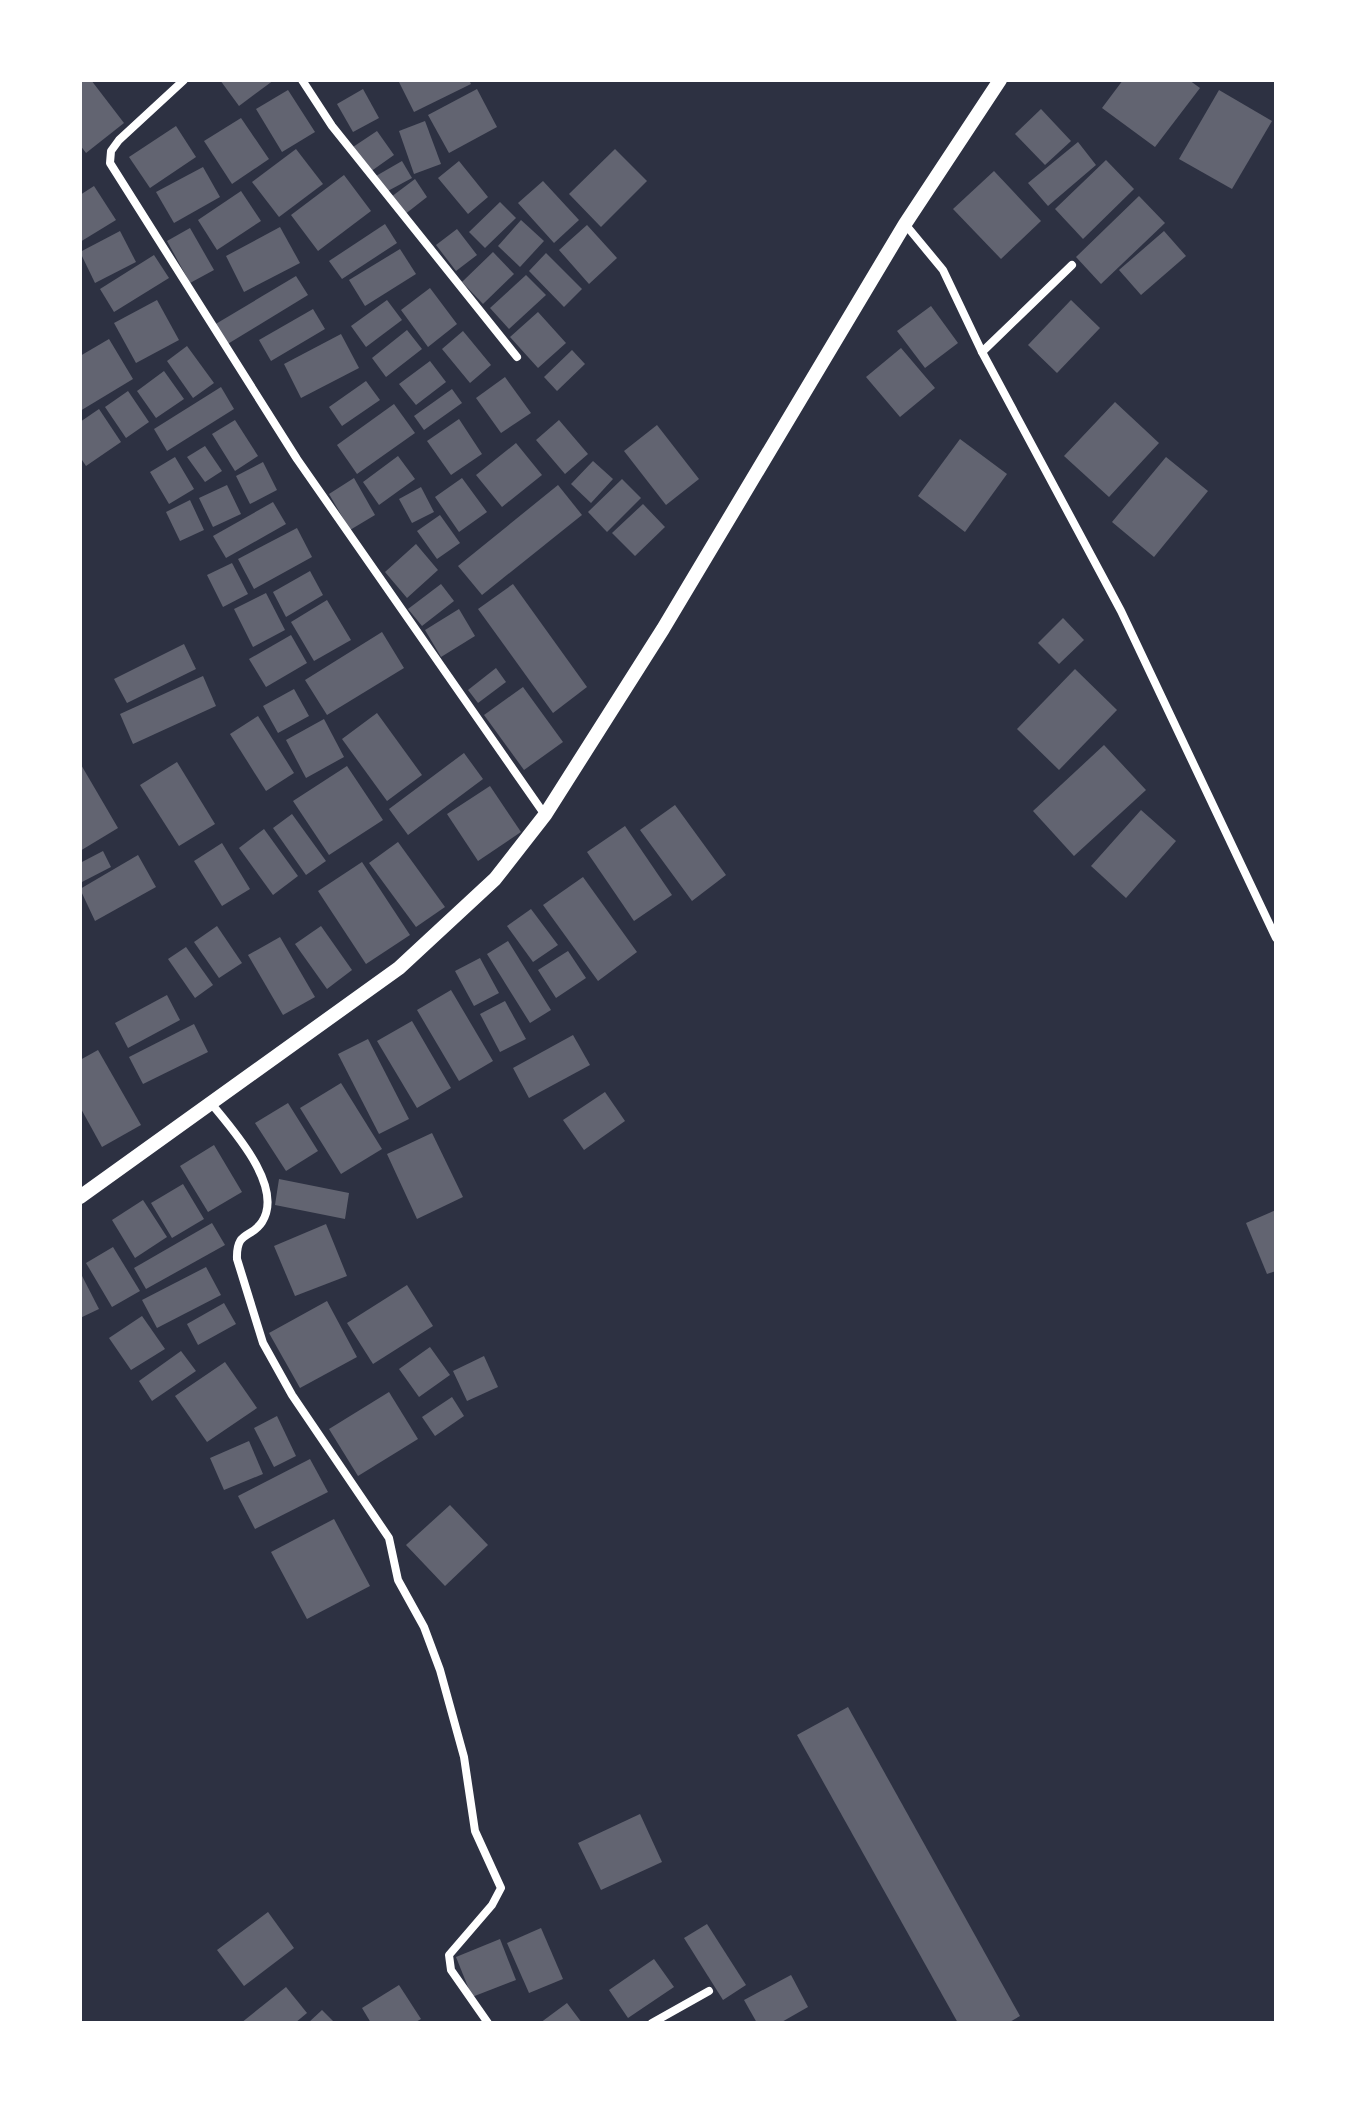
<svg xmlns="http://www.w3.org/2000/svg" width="1356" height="2103" viewBox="0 0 1356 2103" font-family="'Fira Sans Condensed',sans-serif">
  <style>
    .building { fill: #626471 }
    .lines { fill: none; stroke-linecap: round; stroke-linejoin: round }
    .minor { stroke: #fff; stroke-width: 8 }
    .tertiary { stroke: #fff; stroke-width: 14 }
  </style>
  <rect width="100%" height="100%" fill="#2d3142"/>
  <g class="building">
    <polygon points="80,80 91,80 124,123 86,153 80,145"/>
    <polygon points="220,80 274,80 239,106"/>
    <polygon points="398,80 469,80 471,84 414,112"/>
    <polygon points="1123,80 1189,80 1200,88 1155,147 1102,108"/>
    <polygon points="363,89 379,118 353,132 337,104"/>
    <polygon points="477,89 497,127 449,153 428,115"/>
    <polygon points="288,90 315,132 282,152 256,109"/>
    <polygon points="1219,90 1272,121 1232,189 1179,159"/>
    <polygon points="1041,109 1071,141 1045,165 1015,134"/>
    <polygon points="241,118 269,159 232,184 204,141"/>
    <polygon points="425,121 441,164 414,174 399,131"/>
    <polygon points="176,126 196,157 150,188 129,157"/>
    <polygon points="377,131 394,155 370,172 353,147"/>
    <polygon points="1078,142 1096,165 1048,206 1028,183"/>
    <polygon points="296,149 323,184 279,217 252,182"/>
    <polygon points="615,149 647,181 601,227 569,194"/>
    <polygon points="1106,160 1134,189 1083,239 1055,209"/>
    <polygon points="402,161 412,178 386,192 376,176"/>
    <polygon points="459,161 488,197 468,214 438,178"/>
    <polygon points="203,167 220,197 174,223 156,192"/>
    <polygon points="994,171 1041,221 1001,259 953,209"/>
    <polygon points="344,175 371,211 318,251 291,215"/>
    <polygon points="415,179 427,197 404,215 391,197"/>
    <polygon points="543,181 579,220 554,243 518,203"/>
    <polygon points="94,186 116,220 80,242 80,195"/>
    <polygon points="241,191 261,221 217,250 198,220"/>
    <polygon points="1139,196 1165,223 1101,284 1076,257"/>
    <polygon points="500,202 516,218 485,248 469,232"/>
    <polygon points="521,220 544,241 520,267 498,246"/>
    <polygon points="385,224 397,243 342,279 329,261"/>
    <polygon points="587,225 617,258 589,284 559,250"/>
    <polygon points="280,227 300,263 244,292 226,256"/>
    <polygon points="190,228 214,270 190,283 167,241"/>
    <polygon points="457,229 477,255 456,271 436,245"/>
    <polygon points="120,231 136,262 95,283 80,252"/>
    <polygon points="1164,231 1186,256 1141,295 1119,270"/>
    <polygon points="400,249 416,274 365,306 349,280"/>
    <polygon points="493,252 514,274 483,304 462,282"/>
    <polygon points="546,253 582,289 564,307 529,271"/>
    <polygon points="154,255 169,278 114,312 100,289"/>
    <polygon points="526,275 546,295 509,329 490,308"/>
    <polygon points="296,276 308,295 226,345 214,325"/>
    <polygon points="430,288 457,324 428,347 401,310"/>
    <polygon points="157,300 179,340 136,363 114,323"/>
    <polygon points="387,300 402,320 366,347 351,326"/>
    <polygon points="1071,300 1100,328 1057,373 1028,345"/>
    <polygon points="931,306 958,343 925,368 897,331"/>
    <polygon points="313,309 325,329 271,361 259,340"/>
    <polygon points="538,312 566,343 538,368 510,337"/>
    <polygon points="407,330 422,349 386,377 372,358"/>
    <polygon points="463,331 491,365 470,383 442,349"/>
    <polygon points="341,334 359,368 301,398 284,364"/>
    <polygon points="109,339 133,379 80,411 80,356"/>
    <polygon points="187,346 214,383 193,398 167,361"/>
    <polygon points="901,348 935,388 900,417 866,377"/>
    <polygon points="572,350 585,364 557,391 544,377"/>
    <polygon points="430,361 446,382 416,405 399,384"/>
    <polygon points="164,371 184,399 156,418 137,391"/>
    <polygon points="505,377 531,413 501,433 476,398"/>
    <polygon points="366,381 380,400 342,426 329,407"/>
    <polygon points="221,387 234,409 167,451 154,429"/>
    <polygon points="452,389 462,403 424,430 414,416"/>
    <polygon points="128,391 149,422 126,438 105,407"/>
    <polygon points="1115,402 1159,443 1109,497 1064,456"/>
    <polygon points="394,404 415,433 357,474 337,445"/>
    <polygon points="99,409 121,442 86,466 80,457 80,422"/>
    <polygon points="459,419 482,454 451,475 427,441"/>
    <polygon points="235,420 258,456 235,471 212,434"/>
    <polygon points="559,420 588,454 565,474 536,440"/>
    <polygon points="657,425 699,479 666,505 624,451"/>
    <polygon points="960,439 1007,474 965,532 918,496"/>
    <polygon points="516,443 542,475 502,507 476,475"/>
    <polygon points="205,446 222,471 205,482 187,457"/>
    <polygon points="398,456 415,479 379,505 363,482"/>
    <polygon points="175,457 194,489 169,504 150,472"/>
    <polygon points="1166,457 1208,491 1154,557 1112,522"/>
    <polygon points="593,461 613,479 591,503 571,484"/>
    <polygon points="263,462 277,490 250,504 236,476"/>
    <polygon points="354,478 375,515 350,530 329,494"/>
    <polygon points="462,478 487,512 459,532 435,497"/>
    <polygon points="622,479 641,498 607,532 588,512"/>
    <polygon points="227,485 241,514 213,527 199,498"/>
    <polygon points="558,485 582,515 482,595 458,566"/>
    <polygon points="421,487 434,512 412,523 399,499"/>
    <polygon points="190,500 204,530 180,541 166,512"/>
    <polygon points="273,502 286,524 226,558 213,536"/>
    <polygon points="643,504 665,527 635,556 612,533"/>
    <polygon points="440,515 460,543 437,559 417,531"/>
    <polygon points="297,528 312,557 254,589 238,559"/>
    <polygon points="416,544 438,570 407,598 385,572"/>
    <polygon points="232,563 248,594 223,607 207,575"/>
    <polygon points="310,571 323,595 286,617 273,592"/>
    <polygon points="441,584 454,601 422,626 408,609"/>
    <polygon points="513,584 587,687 553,713 478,609"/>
    <polygon points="266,593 285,630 253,647 234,609"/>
    <polygon points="327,600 351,640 314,661 291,622"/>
    <polygon points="459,609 475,636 441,657 425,630"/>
    <polygon points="1063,618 1084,640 1059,664 1038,643"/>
    <polygon points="382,632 404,668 327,715 305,680"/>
    <polygon points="291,635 307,663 266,687 249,659"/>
    <polygon points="184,644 196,669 127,703 114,679"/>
    <polygon points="496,668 506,682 478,703 468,690"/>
    <polygon points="1075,669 1117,710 1059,770 1017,729"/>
    <polygon points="203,676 216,706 133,744 120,714"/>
    <polygon points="523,687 563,742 524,770 484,715"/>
    <polygon points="294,689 309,716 278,733 263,706"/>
    <polygon points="377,713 422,775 387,801 342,739"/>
    <polygon points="258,716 294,773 266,791 230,734"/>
    <polygon points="324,719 344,757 306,778 286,740"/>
    <polygon points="1104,745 1146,790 1074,856 1033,811"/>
    <polygon points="464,753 483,779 408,835 389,809"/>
    <polygon points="177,762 215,824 179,846 140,785"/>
    <polygon points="80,763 118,828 80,851"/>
    <polygon points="347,766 383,820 329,855 293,801"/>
    <polygon points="490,786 521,832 478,861 447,814"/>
    <polygon points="675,805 726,875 692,901 640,830"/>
    <polygon points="1141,810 1176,841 1126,898 1091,866"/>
    <polygon points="292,814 326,861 306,875 273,828"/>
    <polygon points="625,826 672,895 634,921 587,852"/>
    <polygon points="264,829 298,876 273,895 239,848"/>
    <polygon points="398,842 445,907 416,927 369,863"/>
    <polygon points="222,843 250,889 222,906 194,861"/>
    <polygon points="103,851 111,867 80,883 80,863"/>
    <polygon points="138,855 156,887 95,921 80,889"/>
    <polygon points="362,862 410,935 366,964 318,891"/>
    <polygon points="583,877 637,952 598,981 543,905"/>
    <polygon points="531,909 558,945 533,962 507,926"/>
    <polygon points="217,926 242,963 219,978 194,942"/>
    <polygon points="321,926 352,970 327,989 295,944"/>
    <polygon points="280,937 315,997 283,1015 248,955"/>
    <polygon points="508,941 551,1010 530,1023 487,954"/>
    <polygon points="186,947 213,985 195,998 168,959"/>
    <polygon points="568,951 586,978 556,998 538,970"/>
    <polygon points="480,958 499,993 474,1006 455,971"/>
    <polygon points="451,990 493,1061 459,1081 417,1010"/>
    <polygon points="167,995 180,1020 128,1048 115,1023"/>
    <polygon points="505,1001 526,1039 500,1052 480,1014"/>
    <polygon points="412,1021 451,1088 417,1108 377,1041"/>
    <polygon points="194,1024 208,1052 143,1084 129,1057"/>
    <polygon points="573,1035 590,1065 529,1098 513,1068"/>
    <polygon points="368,1039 409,1119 379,1134 338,1054"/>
    <polygon points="98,1050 141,1125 102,1147 80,1107 80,1060"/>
    <polygon points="341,1083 382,1149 341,1174 300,1108"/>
    <polygon points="605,1092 625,1121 584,1150 563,1120"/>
    <polygon points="288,1103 318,1151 286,1171 255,1123"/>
    <polygon points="432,1133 463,1197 417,1219 387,1154"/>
    <polygon points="214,1145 242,1192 208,1212 180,1166"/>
    <polygon points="279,1179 349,1193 345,1219 275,1205"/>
    <polygon points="183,1184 204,1219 172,1238 151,1203"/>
    <polygon points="143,1200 167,1237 135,1258 112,1220"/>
    <polygon points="1276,1210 1276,1271 1267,1274 1246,1223"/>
    <polygon points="212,1223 225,1245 146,1289 134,1268"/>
    <polygon points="326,1224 347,1276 295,1296 274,1246"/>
    <polygon points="113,1247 140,1291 112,1307 86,1263"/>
    <polygon points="206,1267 221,1295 157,1328 142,1300"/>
    <polygon points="80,1272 99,1309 80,1318"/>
    <polygon points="407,1285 433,1326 373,1364 347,1323"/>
    <polygon points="327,1301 357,1357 300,1388 269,1333"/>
    <polygon points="224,1303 236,1324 198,1345 187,1324"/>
    <polygon points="142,1316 165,1349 131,1370 109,1338"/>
    <polygon points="430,1347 450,1375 419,1397 399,1369"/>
    <polygon points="181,1351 196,1371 152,1401 139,1381"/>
    <polygon points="484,1356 498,1387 467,1401 453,1371"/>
    <polygon points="225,1362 257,1408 207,1442 175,1396"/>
    <polygon points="389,1392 418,1439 358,1476 329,1429"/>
    <polygon points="452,1397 464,1416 435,1436 422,1417"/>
    <polygon points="277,1416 296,1456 274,1467 254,1428"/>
    <polygon points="249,1441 263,1474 224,1490 210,1458"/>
    <polygon points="310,1459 328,1492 255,1529 238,1496"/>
    <polygon points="450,1505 488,1545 445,1586 406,1545"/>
    <polygon points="334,1519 370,1586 307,1619 271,1552"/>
    <polygon points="848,1707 1020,2016 1008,2023 958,2023 797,1735"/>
    <polygon points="640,1814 662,1862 601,1890 578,1843"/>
    <polygon points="268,1912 294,1948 244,1986 217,1950"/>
    <polygon points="707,1924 746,1985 723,2000 684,1938"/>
    <polygon points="541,1928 563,1979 529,1993 507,1943"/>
    <polygon points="500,1939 516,1980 472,1997 456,1957"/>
    <polygon points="654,1959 674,1987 628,2018 609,1990"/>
    <polygon points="791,1975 808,2007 780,2023 757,2023 744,2000"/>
    <polygon points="399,1985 421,2019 414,2023 371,2023 362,2008"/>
    <polygon points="286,1987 307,2013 295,2023 241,2023"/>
    <polygon points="567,2003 582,2023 540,2023"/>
    <polygon points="322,2010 335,2023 308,2023"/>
  </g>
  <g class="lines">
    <g class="minor">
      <polyline points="184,80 119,140 111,151 110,163 297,459 545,815"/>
      <polyline points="302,80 332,126 517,357"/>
      <polyline points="905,224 943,270 982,352 1121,611 1276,938"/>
      <polyline points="982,352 1072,265"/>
      <path d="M210 1102C231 1128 285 1186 262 1222 251 1239 236 1230 237 1259L263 1343 292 1395 389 1538 398 1580 424 1627 440 1670 464 1757 475 1831 501 1888 492 1905 449 1955 451 1970 488 2023"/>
      <polyline points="652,2023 709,1991"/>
    </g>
    <polyline class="tertiary" points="80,1197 399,968 495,879 545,815 663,629 905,224 1000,80"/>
  </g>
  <rect width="1356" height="2103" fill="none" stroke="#ffffff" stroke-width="164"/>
</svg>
